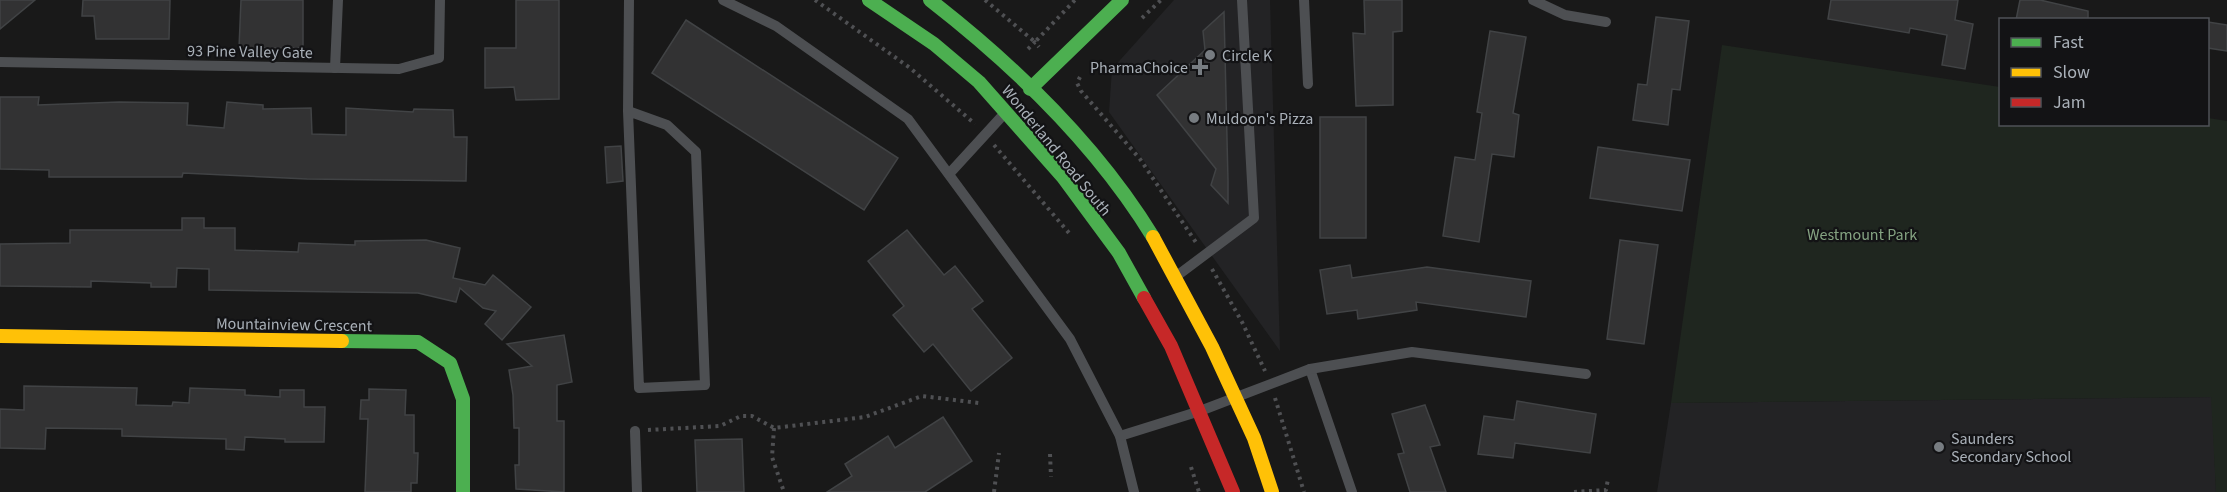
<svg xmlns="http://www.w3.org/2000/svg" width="2227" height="492" viewBox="0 0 2227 492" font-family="'Source Sans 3',sans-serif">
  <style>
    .built { fill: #232325 }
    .green { fill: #1f261f }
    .building { fill: #323233; stroke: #414345; stroke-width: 1.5 }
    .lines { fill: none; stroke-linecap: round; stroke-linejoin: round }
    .path { stroke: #4f5053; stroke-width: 4; stroke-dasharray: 3 4.5; stroke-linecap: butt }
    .lane { stroke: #4d4f52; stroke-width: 10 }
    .fast { stroke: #4caf50; stroke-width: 14 }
    .slow { stroke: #ffc107; stroke-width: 14 }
    .jam { stroke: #c62828; stroke-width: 14 }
    .poi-dot { fill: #777c81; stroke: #131315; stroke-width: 2 }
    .labels { text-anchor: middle; stroke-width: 4.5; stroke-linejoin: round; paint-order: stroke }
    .street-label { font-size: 16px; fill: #aab1b9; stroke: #131315 }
    .poi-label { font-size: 16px; fill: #aab1b9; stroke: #131315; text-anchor: start }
    .park-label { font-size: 16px; fill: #85a382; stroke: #131315 }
  </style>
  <rect width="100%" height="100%" fill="#191919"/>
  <g class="built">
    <polygon points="1174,0 1270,0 1280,351 1109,112 1112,69"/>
    <polygon points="2212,397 2216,492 1657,492 1671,403"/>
  </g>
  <polygon class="green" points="1722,45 2000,87 2000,124 2208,124 2208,118 2227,121 2227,492 2216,492 2211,397 1671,403"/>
  <g class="building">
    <polygon points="0,0 35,0 0,29"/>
    <polygon points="83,0 170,0 169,39 96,39 94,16 82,16"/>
    <polygon points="241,0 303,0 303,48 239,48"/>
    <polygon points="516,0 559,0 559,99 516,100 514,87 485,88 485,48 516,48"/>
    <polygon points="1364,0 1402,0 1402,31 1393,32 1393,105 1356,106 1353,33 1365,34"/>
    <polygon points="1831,0 1958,0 1955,20 1973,24 1965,69 1942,65 1947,35 1910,28 1909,33 1828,19"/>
    <polygon points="2020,0 2040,0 2088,11 2088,20 2016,20"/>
    <polygon points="1224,12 1228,181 1228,203 1211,185 1216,169 1157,95 1205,50 1203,31"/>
    <polygon points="1656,17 1689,21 1680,90 1672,89 1668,125 1633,120 1638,84 1647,85"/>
    <polygon points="686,20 898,158 864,210 652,73"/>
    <polygon points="2208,22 2227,25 2227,51 2208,48"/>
    <polygon points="1490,31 1526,37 1513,113 1519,115 1514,157 1492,154 1479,242 1443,236 1455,157 1475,160 1482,113 1477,112"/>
    <polygon points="0,97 39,97 38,105 119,102 188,103 187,125 224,128 227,102 263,105 263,109 311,108 312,134 346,135 346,108 413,112 414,109 453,110 454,137 467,137 466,181 307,179 183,173 182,177 49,177 49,170 0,169"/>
    <rect x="1320" y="117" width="46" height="121"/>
    <polygon points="621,146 623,181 607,183 605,147"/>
    <polygon points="1598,147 1690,160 1682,211 1590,198"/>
    <polygon points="182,218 204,218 204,228 235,228 235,250 298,252 299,243 355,245 355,241 426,240 460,248 453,278 485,285 493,275 531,307 502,340 485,324 496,311 483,308 460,288 456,302 418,293 209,290 209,269 177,268 176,287 151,287 151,283 91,281 91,287 0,286 0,244 70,243 70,230 182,230"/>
    <polygon points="907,230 944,275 955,266 983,301 972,309 1012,358 971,391 933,344 924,352 893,315 904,306 868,261"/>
    <polygon points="1620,240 1658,245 1644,344 1607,339"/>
    <polygon points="1350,265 1352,278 1427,267 1531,281 1526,317 1416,302 1417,310 1358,319 1357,310 1327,314 1320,270"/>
    <polygon points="564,335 572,382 557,385 557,421 564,421 564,492 516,489 515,465 519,465 519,428 514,428 513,395 509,370 532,366 507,344"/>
    <polygon points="24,386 137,388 136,405 172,406 173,402 189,403 190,388 245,390 245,395 280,397 280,390 304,390 304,407 325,407 324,442 285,442 285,439 245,437 244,450 226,449 226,439 122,436 122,429 46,428 45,449 0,448 0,409 24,410"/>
    <polygon points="369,389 406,390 405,415 414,415 414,453 418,453 417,483 411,483 411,492 365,492 368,419 360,419 361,400 369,400"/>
    <polygon points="1517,401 1596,414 1590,453 1515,443 1513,458 1478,454 1484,416 1514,420"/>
    <polygon points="1425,405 1440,445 1430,447 1446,492 1410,492 1398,454 1404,453 1392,414"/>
    <polygon points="943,417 972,461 925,492 827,492 852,476 845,464 888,436 895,448"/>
    <polygon points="742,439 744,492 697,492 695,440"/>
  </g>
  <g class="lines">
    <g class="path">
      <polyline points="815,0 910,68 975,124"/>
      <polyline points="985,0 1035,42 1075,0"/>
      <polyline points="1142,18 1161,0"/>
      <polyline points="1028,49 1035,42 1039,47"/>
      <polyline points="1080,77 1077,83 1081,91 1140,159 1197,244"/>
      <polyline points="994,145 1069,233"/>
      <polyline points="1212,269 1242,322 1265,371"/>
      <polyline points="1275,398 1304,492"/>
      <polyline points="774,428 772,457 784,492"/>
      <polyline points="648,430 720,426 741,416 752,416 774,428 865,417 922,396 979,403"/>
      <polyline points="1050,454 1051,477"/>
      <polyline points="1191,467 1199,492"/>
      <polyline points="994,492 999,453"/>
      <polyline points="1574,492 1606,490 1608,479"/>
    </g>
    <g class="lane">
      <polyline points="723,0 776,26 908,119 1070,339 1120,436 1134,492"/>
      <polyline points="1304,0 1308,84"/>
      <polyline points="1533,0 1565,15 1606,22"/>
      <polyline points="0,62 399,69 439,58 440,0"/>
      <polyline points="335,68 338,0"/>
      <polyline points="628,111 667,125 696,152 705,385 639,388 628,111 629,0"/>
      <polyline points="949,174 1004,114"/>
      <polyline points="1178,275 1254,218 1242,0"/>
      <polyline points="1310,369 1352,492"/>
      <polyline points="635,431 637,492"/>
      <polyline points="1120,436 1200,411 1310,369 1412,352 1586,374"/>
    </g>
    <g class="fast">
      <polyline points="869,0 934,44 979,82 1063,177 1119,253 1144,298"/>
      <path d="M930 0C1015 66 1096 144 1153 237"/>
      <polyline points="1030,89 1122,0"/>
      <polyline points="342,341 418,342 450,363 463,399 463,492"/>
    </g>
    <g class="slow">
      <polyline points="1153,237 1212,347 1254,438 1272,492"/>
      <polyline points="0,336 342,341"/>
    </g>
    <polyline class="jam" points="1144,298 1171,346 1233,492"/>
  </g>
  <g class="poi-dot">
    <circle cx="1210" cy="55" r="6"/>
    <path d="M1197 58h6v6h6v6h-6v6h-6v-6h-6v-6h6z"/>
    <circle cx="1194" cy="118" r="6"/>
    <circle cx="1939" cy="447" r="6"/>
  </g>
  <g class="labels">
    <g class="street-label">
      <text transform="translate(250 51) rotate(1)" y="6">93 Pine Valley Gate</text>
      <text transform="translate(1057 150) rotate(51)" y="6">Wonderland Road South</text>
      <text transform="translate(294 324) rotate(1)" y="6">Mountainview Crescent</text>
    </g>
    <g class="poi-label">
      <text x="1222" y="61">Circle K</text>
      <text x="1188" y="73" text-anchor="end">PharmaChoice</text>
      <text x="1206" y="124">Muldoon's Pizza</text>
      <text x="1951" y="444">Saunders<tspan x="1951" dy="18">Secondary School</tspan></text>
    </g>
    <g class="park-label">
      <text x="1862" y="240">Westmount Park</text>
    </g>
  </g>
  <rect x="1999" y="18" width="210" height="108" fill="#131315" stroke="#4f5257" stroke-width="1.5"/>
  <rect x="2011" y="38" width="30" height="9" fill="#4caf50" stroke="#4f5257" stroke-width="1.5"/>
  <text x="2053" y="48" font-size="18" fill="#aab1b9">Fast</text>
  <rect x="2011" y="68" width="30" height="9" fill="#ffc107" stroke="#4f5257" stroke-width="1.5"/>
  <text x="2053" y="78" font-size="18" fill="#aab1b9">Slow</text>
  <rect x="2011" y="98" width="30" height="9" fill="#c62828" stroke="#4f5257" stroke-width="1.5"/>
  <text x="2053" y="108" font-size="18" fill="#aab1b9">Jam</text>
</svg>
